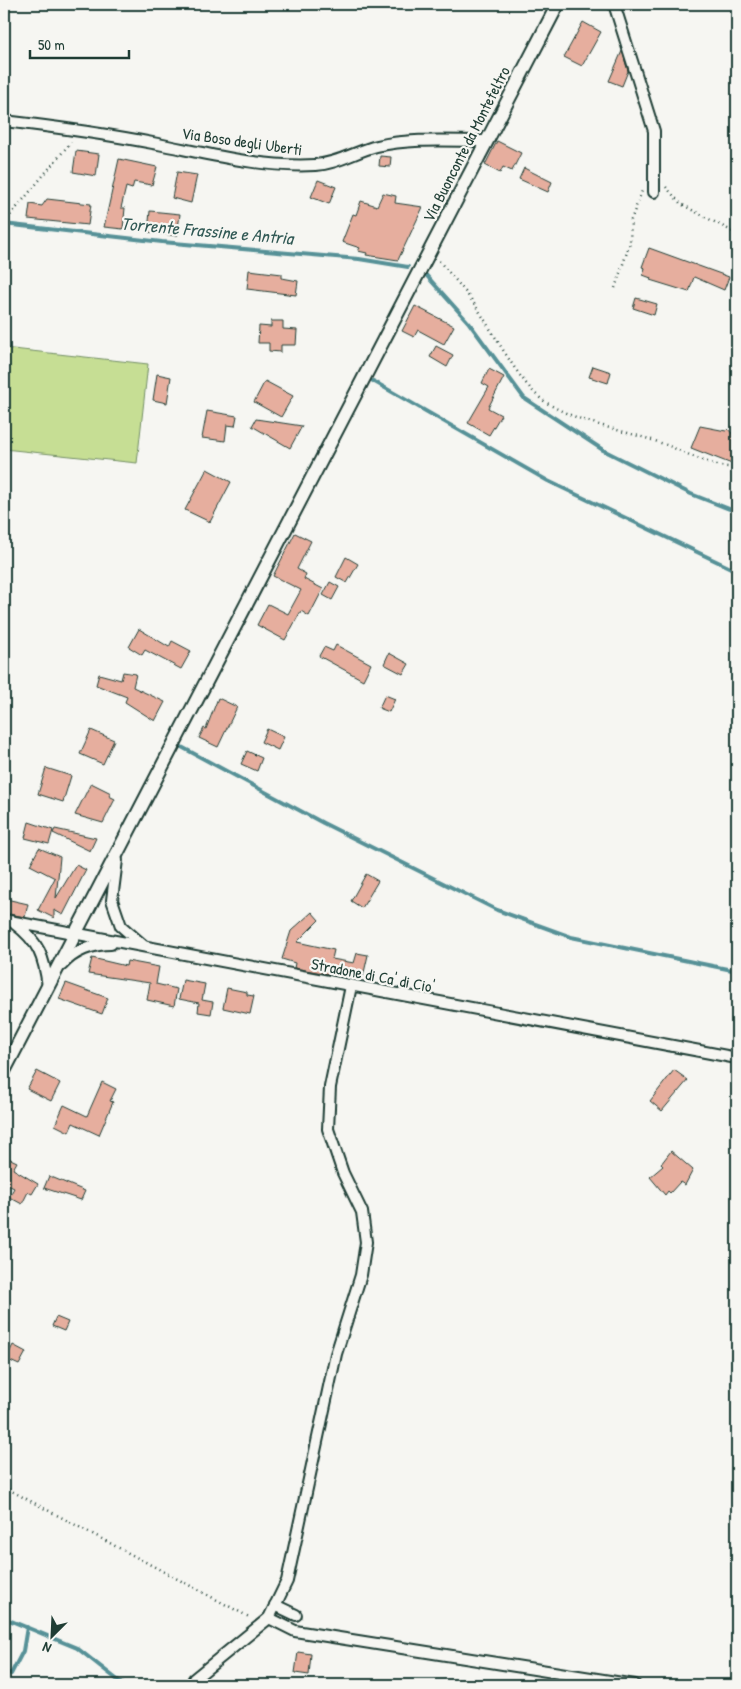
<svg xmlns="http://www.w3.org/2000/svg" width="741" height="1689" viewBox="0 0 741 1689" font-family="'Patrick Hand',sans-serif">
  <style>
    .green { fill: #c6de94; stroke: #728e64 }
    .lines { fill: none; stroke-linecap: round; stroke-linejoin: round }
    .stream { stroke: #569197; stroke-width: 4 }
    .building { fill: #e6ae9e; stroke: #1f3d34 }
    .minor-casing { stroke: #1f3d34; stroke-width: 14 }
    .tertiary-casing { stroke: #1f3d34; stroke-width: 16 }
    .path { stroke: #1f3d34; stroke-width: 2.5; stroke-dasharray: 1 4; stroke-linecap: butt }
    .minor { stroke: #f6f6f2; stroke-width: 10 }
    .tertiary { stroke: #f6f6f2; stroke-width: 12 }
    .labels { text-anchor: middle; stroke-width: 4.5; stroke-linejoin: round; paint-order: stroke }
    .street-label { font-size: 16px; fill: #1f3d34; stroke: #f6f6f2 }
    .water-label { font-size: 18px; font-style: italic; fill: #315955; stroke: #f6f6f2 }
  </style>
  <rect width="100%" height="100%" fill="#f6f6f2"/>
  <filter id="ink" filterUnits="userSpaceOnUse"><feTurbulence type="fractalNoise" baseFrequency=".02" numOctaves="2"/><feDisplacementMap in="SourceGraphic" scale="10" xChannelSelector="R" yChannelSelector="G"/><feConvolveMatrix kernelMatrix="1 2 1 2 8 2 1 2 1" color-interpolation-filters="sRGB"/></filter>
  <g filter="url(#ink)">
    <polygon class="green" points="4,348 148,364 137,463 4,449"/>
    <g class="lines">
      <g class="stream">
        <polyline points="4,224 162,242 359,259 408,267"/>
        <polyline points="426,275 469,323 524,398 603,450 691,494 737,512"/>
        <polyline points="373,381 548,481 737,571"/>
        <polyline points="176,744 323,823 497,910 571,937 737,971"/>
        <polyline points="4,1618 77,1648 124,1685"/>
        <polyline points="4,1671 11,1674 23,1651 27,1627"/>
      </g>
    </g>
    <g class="building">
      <polygon points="583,22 601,32 582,66 564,57"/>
      <polygon points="622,51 628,71 622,86 609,81"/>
      <polygon points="497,141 521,153 512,171 503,167 500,173 485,165"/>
      <polygon points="76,151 99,154 96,176 73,172"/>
      <polygon points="380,156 391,157 390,167 379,166"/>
      <polygon points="119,159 157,167 152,185 134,182 132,189 126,187 121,208 125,208 123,229 104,227"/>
      <polygon points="524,168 552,182 548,192 519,179"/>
      <polygon points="177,172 197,175 191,203 172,198"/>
      <polygon points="318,180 336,187 329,204 311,197"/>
      <polygon points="383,193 396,196 395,203 423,207 398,260 366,255 367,253 358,251 360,248 342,242 353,214 356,215 361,201 377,206"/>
      <polygon points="47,199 91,204 88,225 28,219 30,204 42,206"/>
      <polygon points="150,211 180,214 177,236 148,232"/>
      <polygon points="649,248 729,277 724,290 694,277 689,292 650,280 651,278 643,275 645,268 642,267"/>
      <polygon points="249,270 282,274 282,278 298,281 296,295 247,289"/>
      <polygon points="636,298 657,304 654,315 633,308"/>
      <polygon points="415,306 454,326 444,344 418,330 414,337 402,331"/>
      <polygon points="271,321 283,321 283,329 297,330 296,345 281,345 281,352 269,351 269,343 258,343 259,326 271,327"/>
      <polygon points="436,346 453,355 447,367 430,357"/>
      <polygon points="593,366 611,372 608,383 589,377"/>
      <polygon points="489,369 504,377 488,408 501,415 489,435 468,423 489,387 482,383"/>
      <polygon points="157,374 171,377 167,403 153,400"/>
      <polygon points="265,381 293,396 281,417 254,402"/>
      <polygon points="207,411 237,416 235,426 227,425 225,441 202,438"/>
      <polygon points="256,419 302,426 290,448 252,426"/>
      <polygon points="700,426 726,431 728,429 737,439 737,466 691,448"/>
      <polygon points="207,469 231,482 210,522 185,510"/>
      <polygon points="295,533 311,541 297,569 306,574 304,579 323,589 309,616 301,611 285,640 257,625 268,604 288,614 301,590 273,576"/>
      <polygon points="346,557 358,564 347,583 336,577"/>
      <polygon points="330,582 339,587 332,600 323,595"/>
      <polygon points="139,629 169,647 172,641 191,651 181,669 145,650 142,655 129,647"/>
      <polygon points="336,645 371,664 363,680 319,656 324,647 333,651"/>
      <polygon points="389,653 409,664 403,674 384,664"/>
      <polygon points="123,672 136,674 133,687 165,702 155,721 125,702 127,697 96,685 99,674 121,680"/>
      <polygon points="385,695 395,699 389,712 379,708"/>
      <polygon points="218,698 237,707 218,747 199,738 204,728 206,729"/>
      <polygon points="267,729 284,737 278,750 261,742"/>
      <polygon points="91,730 114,740 103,764 80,754"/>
      <polygon points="247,751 262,758 257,771 241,764"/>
      <polygon points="46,768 71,776 63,802 38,794"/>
      <polygon points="91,783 111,793 109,796 115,799 103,823 75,815"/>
      <polygon points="29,822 53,830 49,844 25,838"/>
      <polygon points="55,829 96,838 90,851 53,833"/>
      <polygon points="39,848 60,857 56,898 76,865 86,870 63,915 54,910 54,918 38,910 55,878 30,865"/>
      <polygon points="366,874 378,881 362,908 351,901"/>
      <polygon points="6,899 28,904 25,917 4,913"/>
      <polygon points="312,912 319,920 297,942 334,950 332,959 354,963 357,953 368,955 363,977 340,972 339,976 294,968 295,963 282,959 291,931"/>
      <polygon points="92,958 126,966 127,961 159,967 156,984 177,989 174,1006 147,1000 150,983 88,974"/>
      <polygon points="183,980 205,984 202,1000 213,1002 211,1014 198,1012 199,1003 179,999"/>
      <polygon points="66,983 108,998 102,1014 59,999"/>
      <polygon points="227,988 247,992 247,995 254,996 250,1014 223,1008"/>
      <polygon points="674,1070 688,1080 662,1111 650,1101"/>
      <polygon points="37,1071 60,1083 51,1101 27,1089"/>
      <polygon points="102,1082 116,1089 110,1101 113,1102 99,1135 73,1123 69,1132 55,1125 64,1105 87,1116"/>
      <polygon points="671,1151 693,1170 685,1185 680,1182 670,1193 668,1191 665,1195 650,1177 663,1166 661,1164"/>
      <polygon points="4,1156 17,1162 13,1169 38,1184 32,1194 28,1192 22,1204 9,1197 14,1188 6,1184 4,1188"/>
      <polygon points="49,1176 85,1191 81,1200 44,1188"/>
      <polygon points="56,1317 68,1322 64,1331 52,1326"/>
      <polygon points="13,1345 26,1352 19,1365 6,1359"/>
      <polygon points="298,1652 311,1654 309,1675 295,1673"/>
    </g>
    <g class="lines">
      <defs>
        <g id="minor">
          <polyline points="614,4 654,131 654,192"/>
          <path d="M4 121C56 127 106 134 158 144 209 154 263 168 315 165 337 164 356 151 377 146 412 138 450 141 486 141"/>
          <polyline points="117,860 112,900 121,926 144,946"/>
          <polyline points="4,920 737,1058"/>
          <path d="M15 924C39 942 44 957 48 986"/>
          <path d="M62 965C74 951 93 944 111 944"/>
          <polyline points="275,1605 296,1615"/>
          <polyline points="269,1618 295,1631 635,1685"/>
          <polyline points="191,1685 194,1679 269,1618 287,1581 336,1354 361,1275 366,1242 362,1212 343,1173 328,1129 330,1087 351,986"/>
        </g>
        <polyline id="tertiary" points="4,1071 558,4"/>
      </defs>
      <use href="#minor" class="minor-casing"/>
      <use href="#tertiary" class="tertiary-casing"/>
      <g class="path">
        <polyline points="666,187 681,204 737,234"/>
        <polyline points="4,223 71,142"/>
        <path d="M439 261C451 275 464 289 475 305 492 329 520 385 544 401 580 425 628 430 669 446 684 452 723 472 737 466"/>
        <polyline points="615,288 630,243 631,220 642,191"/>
        <polyline points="4,1487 251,1618"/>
      </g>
      <use href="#minor" class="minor"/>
      <use href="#tertiary" class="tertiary"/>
    </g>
  </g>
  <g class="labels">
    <g class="street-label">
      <text transform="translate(242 141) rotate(8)" y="6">Via Boso degli Uberti</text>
      <text transform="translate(466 144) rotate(-63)" y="6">Via Buonconte da Montefeltro</text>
      <text transform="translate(373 975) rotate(11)" y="6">Stradone di Ca' di Cio'</text>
    </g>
    <g class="water-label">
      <text transform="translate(207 231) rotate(5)" y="6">Torrente Frassine e Antria</text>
    </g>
  </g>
  <rect width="741" height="1689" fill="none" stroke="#f6f6f2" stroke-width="20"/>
  <rect x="10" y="10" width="721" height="1669" fill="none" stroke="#1f3d34" stroke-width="2" filter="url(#ink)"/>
  <g transform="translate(52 1636) rotate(204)" stroke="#f6f6f2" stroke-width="4" paint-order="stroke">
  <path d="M0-4L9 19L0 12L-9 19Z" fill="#1f3d34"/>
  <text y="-8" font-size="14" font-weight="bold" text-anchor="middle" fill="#1f3d34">N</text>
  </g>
  <path d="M30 50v8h99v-8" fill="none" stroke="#1f3d34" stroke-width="2.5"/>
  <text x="38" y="50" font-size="15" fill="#1f3d34" stroke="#f6f6f2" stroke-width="4" paint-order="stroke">50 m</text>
</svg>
